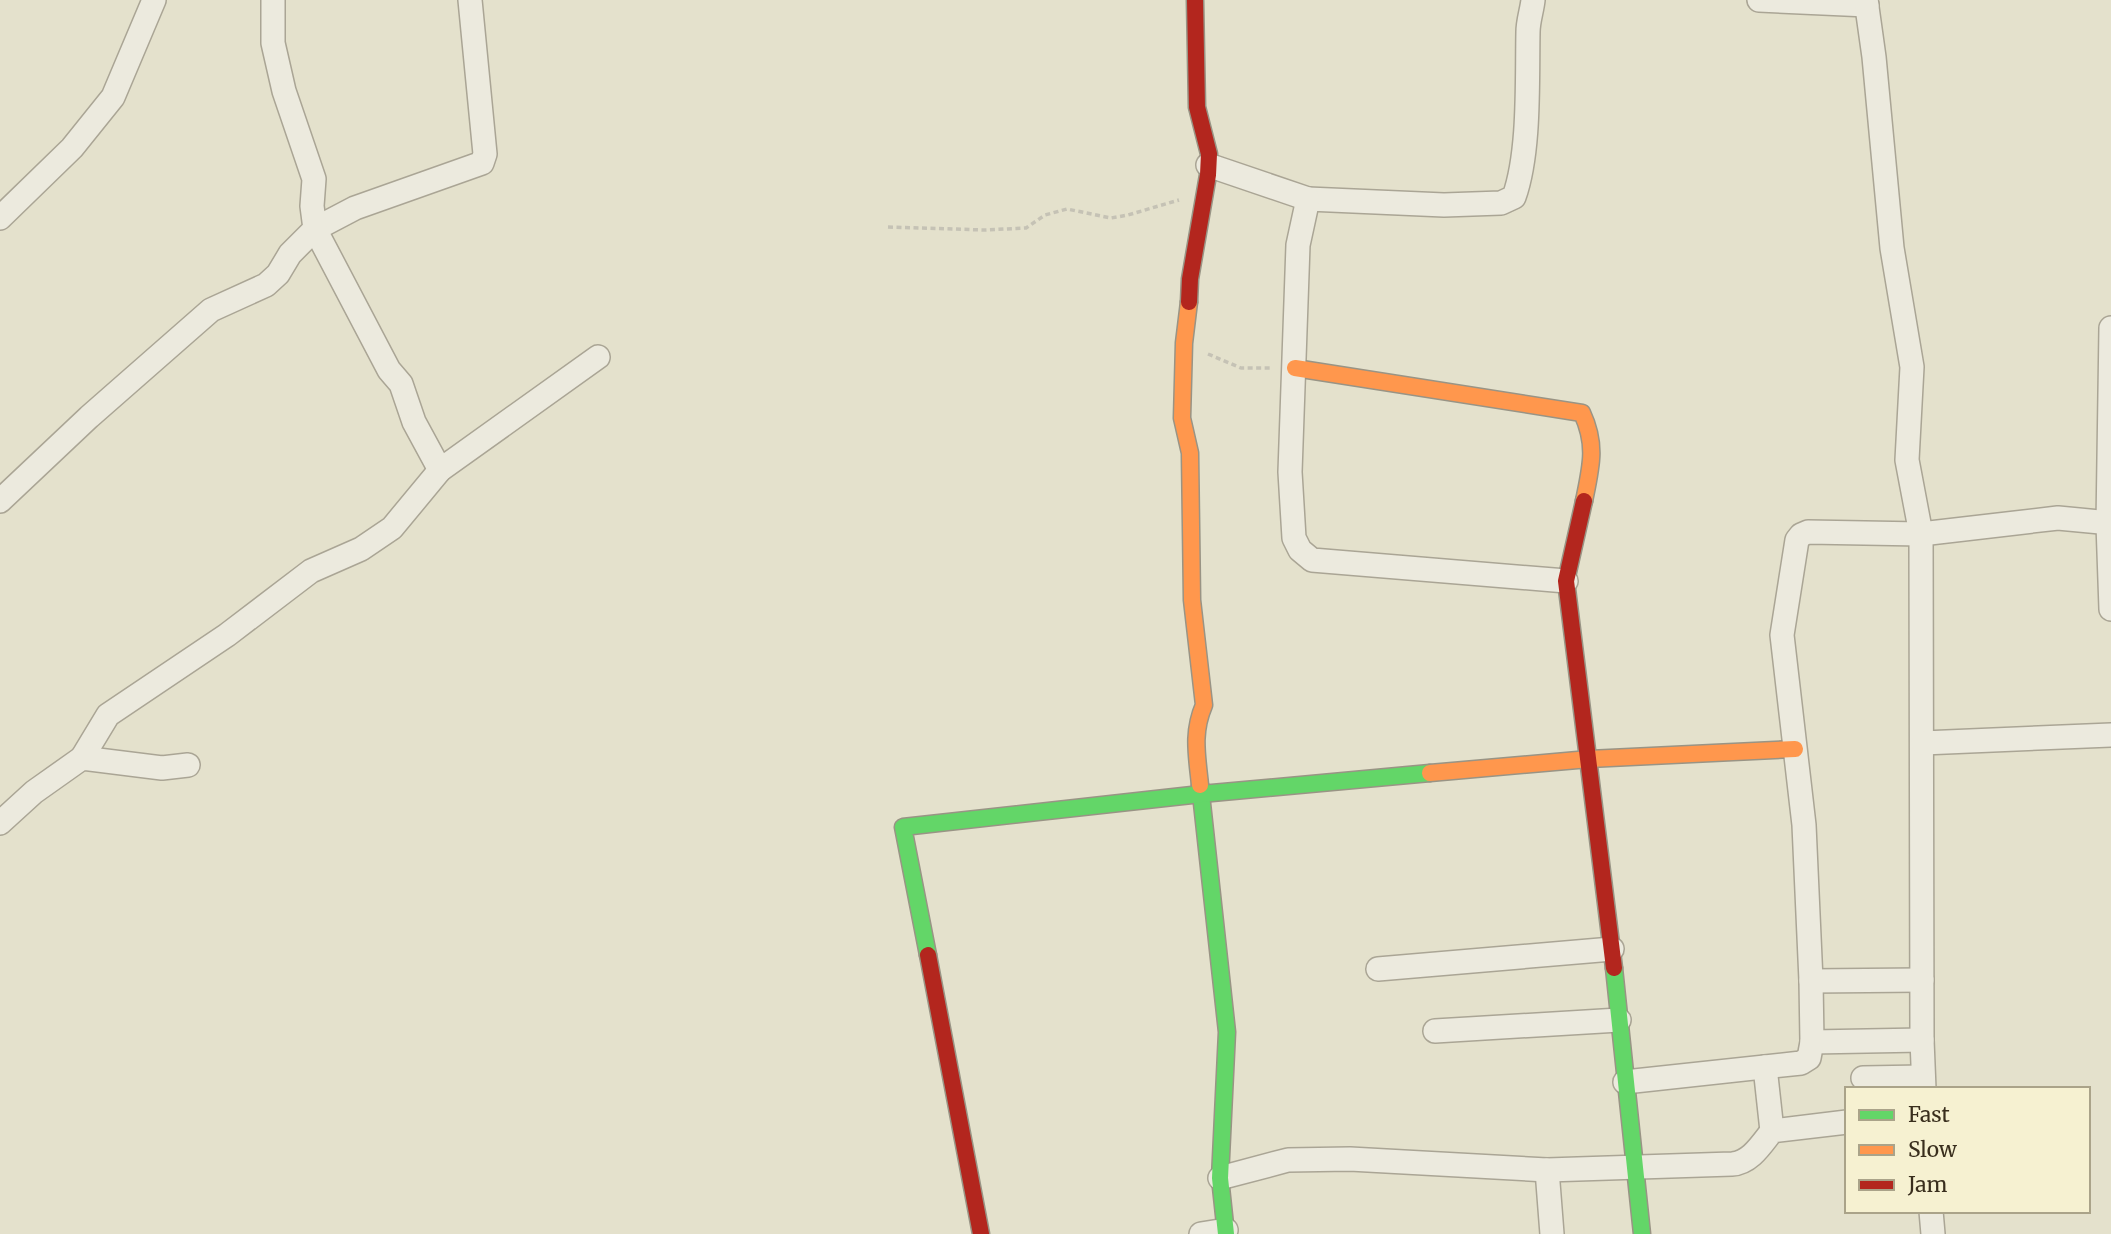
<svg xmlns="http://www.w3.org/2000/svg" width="2111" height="1234" viewBox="0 0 2111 1234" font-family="Merriweather,serif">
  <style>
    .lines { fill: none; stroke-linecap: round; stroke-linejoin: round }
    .street-casing { stroke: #aaa595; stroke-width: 26 }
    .fast-casing { stroke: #999485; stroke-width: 19 }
    .slow-casing { stroke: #999485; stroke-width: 19 }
    .jam-casing { stroke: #999485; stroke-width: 19 }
    .path { stroke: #c5c2b5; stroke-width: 3.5; stroke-dasharray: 5 3.5; stroke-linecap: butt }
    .street { stroke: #eceade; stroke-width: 23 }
    .fast { stroke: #63d668; stroke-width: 16 }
    .slow { stroke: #ff974d; stroke-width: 16 }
    .jam { stroke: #b3261e; stroke-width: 16 }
  </style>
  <rect width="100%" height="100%" fill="#e4e1cc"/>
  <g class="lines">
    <defs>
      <g id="street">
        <path d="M1533 0C1532 10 1528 21 1528 32 1527 81 1530 152 1514 197L1501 203 1444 205 1308 199 1298 245 1290 472 1294 538 1300 550 1312 560 1566 581"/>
        <polyline points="1759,0 1867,5"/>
        <polyline points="1866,0 1874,57 1892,248 1912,367 1907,460 1921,534 1922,1040 1924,1089"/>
        <polyline points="1208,165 1308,199"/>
        <polyline points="0,218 72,148 113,97 154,0"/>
        <polyline points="2111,328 2108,524 2111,609"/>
        <polyline points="440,470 414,422 401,384 389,370 315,229 355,208 482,163 485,154 470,0"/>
        <polyline points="0,501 89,417 211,310 266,285 278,274 290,254 315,229 312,206 314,179 284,91 273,43 273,0"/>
        <polyline points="1923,743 2111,735"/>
        <polyline points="82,758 108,715 227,635 311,571 361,549 392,528 440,470 598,357"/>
        <polyline points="0,823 34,792 82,758 162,768 188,765"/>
        <polyline points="1378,969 1612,949"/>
        <polyline points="1811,981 1922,980"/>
        <polyline points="1435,1031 1619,1020"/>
        <polyline points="1812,1042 1922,1040"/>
        <polyline points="1765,1067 1772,1131"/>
        <polyline points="1863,1078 1923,1077"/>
        <polyline points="1625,1082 1801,1063 1809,1058 1812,1042 1811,981 1804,825 1782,635 1797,540 1801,535 1808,532 1921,534 2058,518 2111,523"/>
        <polyline points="1547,1170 1552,1234"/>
        <path d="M1220 1178 1288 1160 1350 1159 1547 1170 1732 1164C1750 1163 1761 1145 1772 1131L1847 1122"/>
        <polyline points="1931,1211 1933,1234"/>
        <polyline points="1201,1234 1226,1230"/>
      </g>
      <g id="fast">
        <polyline points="1200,785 1227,1032 1220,1178 1226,1234"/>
        <polyline points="928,955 903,827 1201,794 1430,773"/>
        <polyline points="1614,968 1642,1234"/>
      </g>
      <g id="slow">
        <path d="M1189 302 1184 343 1182 418 1190 453 1192 600 1204 705C1192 733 1197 755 1200 785"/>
        <path d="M1295 368 1582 413C1597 445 1591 467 1584 501"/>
        <polyline points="1430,773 1589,759 1795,749"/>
      </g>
      <g id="jam">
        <polyline points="1189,302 1190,279 1208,175 1209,154 1197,107 1195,0"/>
        <polyline points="1584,501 1566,581 1614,968"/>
        <polyline points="928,955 981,1234"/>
      </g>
    </defs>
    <use href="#street" class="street-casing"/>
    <use href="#fast" class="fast-casing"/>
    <use href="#slow" class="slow-casing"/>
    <use href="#jam" class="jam-casing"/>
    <g class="path">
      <polyline points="888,227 985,230 1026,228 1045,215 1067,209 1111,218 1128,215 1179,200"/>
      <polyline points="1208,354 1241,368 1271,368"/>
    </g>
    <use href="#street" class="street"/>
    <use href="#fast" class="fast"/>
    <use href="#slow" class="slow"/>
    <use href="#jam" class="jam"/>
  </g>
  <rect x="1845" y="1087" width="245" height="126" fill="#f6f1d1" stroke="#aaa389" stroke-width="2"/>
  <rect x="1859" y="1110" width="35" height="10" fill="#63d668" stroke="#aaa389" stroke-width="2"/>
  <text x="1908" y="1122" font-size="21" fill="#392e1d">Fast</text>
  <rect x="1859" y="1145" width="35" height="10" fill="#ff974d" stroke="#aaa389" stroke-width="2"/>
  <text x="1908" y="1157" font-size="21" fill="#392e1d">Slow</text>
  <rect x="1859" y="1180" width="35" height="10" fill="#b3261e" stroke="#aaa389" stroke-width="2"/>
  <text x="1908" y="1192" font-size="21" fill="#392e1d">Jam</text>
</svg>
